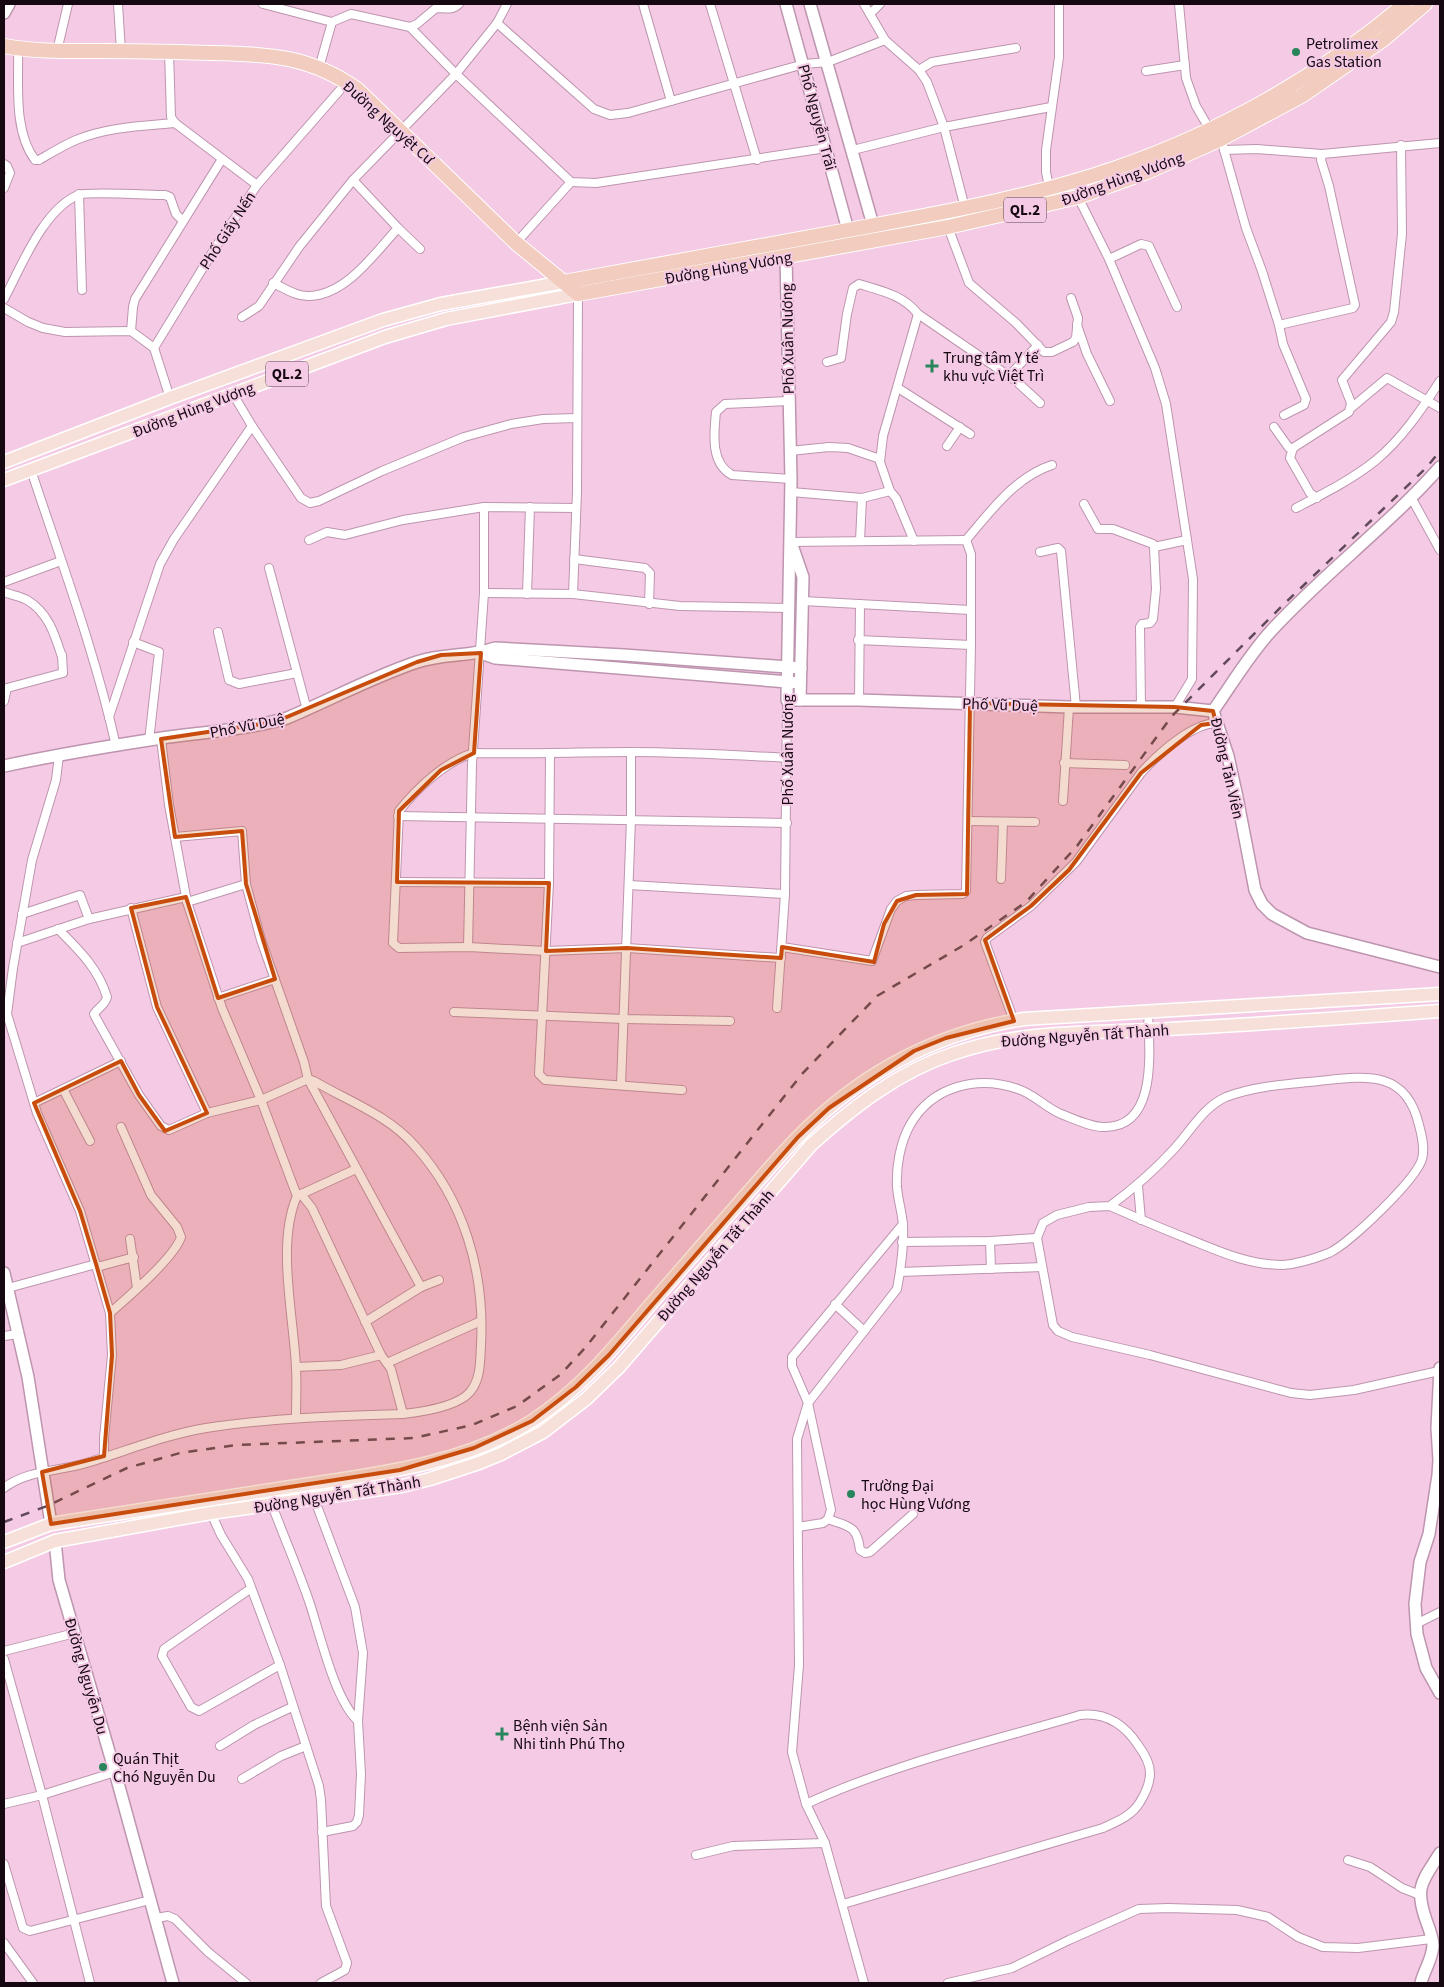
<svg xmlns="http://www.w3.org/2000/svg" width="1444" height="1987" viewBox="0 0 1444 1987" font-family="'Source Sans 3',sans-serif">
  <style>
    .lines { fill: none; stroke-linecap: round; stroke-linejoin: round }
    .street-casing { stroke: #bd95ae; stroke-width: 10 }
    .secondary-casing { stroke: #bd95ae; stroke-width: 14 }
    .primary-casing { stroke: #fff; stroke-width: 15 }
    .highway-casing { stroke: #fff; stroke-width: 16 }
    .street { stroke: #fff; stroke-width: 8 }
    .secondary { stroke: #fff; stroke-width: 11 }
    .primary { stroke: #f7e0d9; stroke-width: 12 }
    .highway { stroke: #f2ccbf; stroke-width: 14 }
    .rail { stroke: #614a59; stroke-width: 2.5; stroke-dasharray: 9 9; stroke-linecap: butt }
    .marked { fill: #c84d0d; fill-opacity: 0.2; stroke: #c84d0d; stroke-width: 4; stroke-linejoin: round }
    .poi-dot { fill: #28855c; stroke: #f5cae5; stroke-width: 2 }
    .labels { text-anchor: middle; stroke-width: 4; stroke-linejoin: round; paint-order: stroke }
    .shield { fill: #f5cae5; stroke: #584251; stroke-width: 1 }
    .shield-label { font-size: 15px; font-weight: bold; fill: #150811 }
    .poi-label { font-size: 16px; fill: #150811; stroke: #f5cae5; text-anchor: start }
    .street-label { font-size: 16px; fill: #150811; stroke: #f5cae5 }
  </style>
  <rect width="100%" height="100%" fill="#f5cae5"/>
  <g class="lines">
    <defs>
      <g id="street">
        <polyline points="118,4 121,51"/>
        <polyline points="263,4 332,22"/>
        <polyline points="643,4 671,101"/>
        <polyline points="710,4 757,160"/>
        <polyline points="864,4 885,40 919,70 927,82 944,127 965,208"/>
        <polyline points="1179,4 1186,78 1196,106 1210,130"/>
        <polyline points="870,14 880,4"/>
        <polyline points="497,23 594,109 610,115 628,113 804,64 828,62 885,40"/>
        <path d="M410 27 417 24 436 8C445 8 452 11 459 4"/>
        <path d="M18 49C19 83 13 131 35 160H39C51 153 64 145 76 140 107 127 142 126 175 123"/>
        <polyline points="57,51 68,4"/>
        <polyline points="169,51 171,117 175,123 257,185"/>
        <polyline points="319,68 332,22 351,14 410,27 456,74 571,182 596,183 826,148"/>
        <polyline points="919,70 932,62 1016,48"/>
        <polyline points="1146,71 1185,65"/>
        <polyline points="1221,139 1246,228 1262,271 1279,325 1283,344 1306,399 1304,405 1284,415"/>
        <polyline points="853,150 944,127 1051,107"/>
        <polyline points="1224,150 1257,149 1322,154"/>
        <polyline points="4,164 7,166 10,173 4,188"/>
        <polyline points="1049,187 1046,172 1046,150 1059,57 1059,4"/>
        <polyline points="79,194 82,290"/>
        <polyline points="1078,197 1109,259 1155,368 1166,404 1193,579 1192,679 1175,707"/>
        <polyline points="948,227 969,283 1016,323 1044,352 1052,352 1073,342 1076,338 1078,318 1071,298"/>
        <polyline points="398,228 420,249"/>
        <polyline points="516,243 571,182"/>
        <polyline points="1109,259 1141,244 1149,246 1177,307"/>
        <path d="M273 283C284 288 297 297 310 296 347 294 375 253 398 228L353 180"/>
        <path d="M4 299C21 267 43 210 78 195 86 191 151 195 165 195L170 197 176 214 183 221"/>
        <polyline points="4,308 28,322 43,328 65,332 131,331 154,348"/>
        <polyline points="242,317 259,306 299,247 353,180 456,74 497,23 507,4"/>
        <polyline points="1077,325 1087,354 1110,401"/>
        <polyline points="1279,325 1353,308 1355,305 1329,186 1321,160 1322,154 1440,143"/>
        <polyline points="131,331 133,307 135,299 222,159"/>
        <path d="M827 362 841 358 847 314 853 288 859 284C882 291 903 295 918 314L1016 381 1040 403"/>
        <polyline points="1009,376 1038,345"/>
        <polyline points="898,388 970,434"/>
        <polyline points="233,394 252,426 301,498 310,503 319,501 382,471 464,437 511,424 543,419 577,418"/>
        <polyline points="170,398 154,348 215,248 257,185 347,82"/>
        <path d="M788 401 725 404 716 412C714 433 710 463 732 475L791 479"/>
        <polyline points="1351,408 1387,378 1440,408"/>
        <polyline points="1274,427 1289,448 1293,448 1349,412 1351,403 1342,380 1391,322 1394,312 1402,234 1401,145"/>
        <polyline points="947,446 960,427"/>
        <polyline points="1293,448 1290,458 1310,493 1317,498"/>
        <polyline points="790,451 829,447 848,448 880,459"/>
        <path d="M31 470C61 561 95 652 116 746"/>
        <polyline points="791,492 862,498 890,491"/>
        <polyline points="1412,499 1440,550"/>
        <polyline points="1084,504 1098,529 1113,529 1153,544 1154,547 1156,589 1153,619 1150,623 1142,624 1140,627 1141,707"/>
        <path d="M1296 508C1323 494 1351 480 1375 461 1401 440 1422 409 1440 381"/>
        <polyline points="309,540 327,532 345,535 403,520 484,507 576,508"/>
        <path d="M966 540C991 511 1015 477 1052 465"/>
        <polyline points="860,541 862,498"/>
        <polyline points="914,541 896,498 890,491 880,462 883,436 918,314"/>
        <polyline points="1154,547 1187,540"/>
        <polyline points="1040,552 1058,548 1061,551 1076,707"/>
        <polyline points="574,559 645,568 650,573 649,604"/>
        <polyline points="269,568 307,710"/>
        <polyline points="4,582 61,561"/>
        <path d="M4 592C11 595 20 596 27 600 48 612 55 635 62 657"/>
        <polyline points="484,593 573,594 680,606 789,608"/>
        <polyline points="527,594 530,507"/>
        <polyline points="573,594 577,492 578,294"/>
        <polyline points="803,601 970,610"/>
        <polyline points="218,632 229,680 239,684 297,673"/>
        <polyline points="858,640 971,645"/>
        <polyline points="133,642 159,652 149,741"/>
        <polyline points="859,700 860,604"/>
        <polyline points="4,701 7,688 63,673 62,655"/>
        <polyline points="109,717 160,564 174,539 252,426"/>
        <path d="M161 739 169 805 187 902 222 1008 261 1100 297 1196C276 1244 294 1317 296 1368 297 1384 296 1401 296 1418"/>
        <polyline points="550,754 549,883 539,1074 545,1080 682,1090"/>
        <polyline points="59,755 56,780 32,860 13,968 7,1014 37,1113 80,1211 110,1313 112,1355 104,1438 104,1456"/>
        <polyline points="1064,763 1125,765"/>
        <polyline points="1063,801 1069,707"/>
        <polyline points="398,816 787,823"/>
        <polyline points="968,821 1035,822"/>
        <polyline points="175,837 242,831 246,884 261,940 304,1062 308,1079 421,1287 439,1280"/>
        <polyline points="1001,879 1003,822"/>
        <polyline points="397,882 549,883"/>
        <polyline points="629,885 785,894"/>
        <polyline points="187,902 246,884"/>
        <polyline points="22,914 80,895 89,919"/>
        <path d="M58 929C79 950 98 968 107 997 105 1006 98 1007 94 1014L96 1018 139 1095 161 1126 169 1130 207 1113 157 1007 131 908"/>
        <polyline points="17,943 89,919 186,897"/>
        <polyline points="468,947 472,764 484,593 484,507"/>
        <polyline points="782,947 872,961 891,909 897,901 906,896 916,895 963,894 966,891 971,645 971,554 966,540 790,542"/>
        <path d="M781 958 627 948 546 951 468 947 399 948 393 943 399 811C416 789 447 760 474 753 527 754 579 752 631 752 683 752 735 755 788 758"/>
        <polyline points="218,998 275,979"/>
        <polyline points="777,1008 785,894 787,700"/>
        <polyline points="454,1012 624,1019 730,1021"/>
        <path d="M1014 1021 985 942 987 938 1031 906 1076 862 1141 773C1158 754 1191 724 1216 723"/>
        <polyline points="621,1085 631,819 631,752"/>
        <polyline points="63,1089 90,1141"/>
        <polyline points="34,1103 121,1061"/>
        <path d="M207 1113 261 1100 308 1079 314 1081C348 1101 388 1115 415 1146 464 1200 485 1272 481 1345 480 1361 481 1379 470 1392 457 1407 421 1412 403 1414"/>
        <polyline points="1138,1186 1141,1220"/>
        <polyline points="297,1196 356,1169"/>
        <path d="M1110 1206C1133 1189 1154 1171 1174 1149 1190 1132 1203 1107 1226 1097 1255 1086 1288 1084 1319 1081 1365 1076 1406 1069 1419 1125 1422 1136 1425 1148 1422 1159 1416 1180 1349 1244 1329 1253 1316 1258 1297 1264 1283 1265 1248 1265 1218 1251 1186 1238 1160 1228 1135 1217 1110 1206L1089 1207 1057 1215 1043 1223 1037 1238 1053 1325 1058 1331 1072 1337 1150 1355 1291 1393 1310 1395 1354 1390 1439 1371"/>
        <polyline points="130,1239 137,1288"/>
        <polyline points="990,1241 991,1269"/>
        <polyline points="902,1242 990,1241 1037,1238"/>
        <polyline points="97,1267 134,1257"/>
        <polyline points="900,1272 1042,1267"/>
        <polyline points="8,1288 96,1264"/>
        <polyline points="835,1304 864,1331"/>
        <path d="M110 1313C128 1297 174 1258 181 1237L177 1227 151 1195 121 1127"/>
        <polyline points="365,1322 421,1287"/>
        <polyline points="4,1336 18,1334"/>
        <polyline points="387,1363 481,1321"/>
        <polyline points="296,1367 341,1365 381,1355"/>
        <path d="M4 1488C25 1471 58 1471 83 1464 124 1452 164 1435 206 1428 271 1418 337 1416 403 1414L391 1369 381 1355 312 1208 301 1194"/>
        <polyline points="314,1498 355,1607 363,1653 358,1721 361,1774 359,1815 357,1822 353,1826 322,1832"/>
        <path d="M272 1505C284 1537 298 1569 309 1601 320 1633 334 1699 358 1721"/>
        <polyline points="211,1513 221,1535 248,1579 280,1665 319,1786 321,1800 326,1906 347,1963 345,1970 321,1983"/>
        <path d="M828 1519C849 1527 857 1525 860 1550L865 1553 870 1552 913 1514"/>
        <polyline points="798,1527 823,1523 828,1519 831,1510 808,1403 792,1366 792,1357 903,1224"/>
        <polyline points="250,1589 164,1649 162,1656 191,1707 199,1711 280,1665"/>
        <polyline points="1416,1624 1440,1612"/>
        <polyline points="4,1651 75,1633"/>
        <polyline points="4,1659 42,1795 90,1983"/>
        <polyline points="220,1746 254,1725 292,1707"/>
        <polyline points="242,1779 281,1756 306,1746"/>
        <polyline points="4,1804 42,1795 115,1772"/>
        <path d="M806 1804C892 1764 989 1742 1080 1715 1106 1712 1124 1724 1138 1745 1144 1753 1150 1762 1150 1773 1150 1782 1145 1794 1140 1802 1132 1816 1116 1822 1103 1828L843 1904"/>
        <polyline points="696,1855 733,1846 825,1843"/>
        <polyline points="1348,1860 1370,1867 1402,1888 1420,1895"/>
        <polyline points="4,1864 23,1928 30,1931 150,1900"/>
        <polyline points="156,1918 168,1916 175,1919 208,1952 246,1983"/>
        <polyline points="4,1943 33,1983"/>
        <path d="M864 1983 825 1843 806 1804 792 1752 799 1665 797 1439 808 1403 897 1289C901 1268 904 1246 903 1225 902 1212 898 1200 897 1187 896 1167 900 1143 910 1125 932 1086 977 1075 1018 1089 1034 1094 1046 1108 1061 1114 1074 1119 1090 1127 1104 1127 1159 1128 1149 1048 1148 1011"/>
        <polyline points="948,1983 1012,1968 1069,1940 1139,1909 1168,1908 1237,1910 1268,1917 1298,1937 1323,1947 1358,1948 1431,1939"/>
      </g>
      <g id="secondary">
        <polyline points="786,4 848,230"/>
        <polyline points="810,4 873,225"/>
        <polyline points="4,13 9,4"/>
        <polyline points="786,257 791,479 787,700 859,700 1069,707 1175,707 1213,711"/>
        <path d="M1440 467C1388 526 1324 573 1271 631 1249 655 1232 684 1213 711L1228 756 1237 797 1255 890 1262 904 1272 914 1307 933 1440 967"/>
        <polyline points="793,548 803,577 800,700"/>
        <polyline points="481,653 495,658 800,683"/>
        <path d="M4 766C56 755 109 746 162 738 204 732 246 730 287 718 330 700 372 677 417 662 444 653 470 657 495 648L624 655 801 668"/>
        <polyline points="4,1273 28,1377 51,1524"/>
        <polyline points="1440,1368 1437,1428 1439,1460 1438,1475 1429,1534 1420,1562 1415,1604 1417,1634 1426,1668 1440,1693"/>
        <polyline points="55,1541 59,1580 115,1772 173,1983"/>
        <path d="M1421 1983C1424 1970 1432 1960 1433 1946 1433 1938 1429 1928 1426 1920 1414 1886 1423 1881 1440 1853"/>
      </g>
      <g id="primary">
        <polyline points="4,462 170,398 383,320 441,304 564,282"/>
        <polyline points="4,480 385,337 446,319 578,294"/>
        <path d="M4 1542 51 1524C129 1512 206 1500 284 1488 367 1475 459 1467 532 1421 580 1390 615 1347 651 1304 682 1268 714 1232 745 1196 763 1176 780 1155 799 1136 862 1072 935 1033 1024 1019L1440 994"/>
        <path d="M4 1562 55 1541 211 1513 402 1486 430 1479 479 1463 501 1454 543 1432 586 1399 619 1367 811 1145C853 1107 898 1072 952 1054 1016 1031 1083 1033 1150 1030 1247 1025 1344 1018 1440 1011"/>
      </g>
      <g id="highway">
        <path d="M4 46C36 52 70 51 103 51 140 51 176 52 213 53 269 54 311 56 358 90L516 243 578 294 948 227 1078 197 1147 172 1221 139 1303 95 1384 39 1425 4"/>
        <path d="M564 282C666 263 768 245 870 226 952 211 1038 195 1116 168 1221 132 1321 75 1405 4"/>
      </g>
    </defs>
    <use href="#street" class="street-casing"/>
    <use href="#secondary" class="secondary-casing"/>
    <use href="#primary" class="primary-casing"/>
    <use href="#highway" class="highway-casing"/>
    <use href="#street" class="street"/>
    <use href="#secondary" class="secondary"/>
    <use href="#primary" class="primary"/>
    <use href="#highway" class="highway"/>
    <polyline class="rail" points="4,1522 47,1506 127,1468 180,1453 236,1445 414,1438 472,1425 517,1406 560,1375 585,1348 802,1074 877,996 964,945 1026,902 1077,846 1172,716 1282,606 1426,468 1440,451"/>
  </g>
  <path class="marked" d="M481 653 474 753 441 770 399 811 397 882 549 883 546 951 627 948 781 958 782 947 874 962 884 924 897 901 916 895 967 894 970 703 1175 707 1213 711 1216 723 1201 725 1141 773 1069 870 1031 906 985 940 1014 1021 946 1038 914 1051 829 1108 798 1137 609 1355 576 1387 532 1421 474 1448 400 1470 51 1524 42 1472 104 1456 112 1355 110 1313 96 1264 80 1211 34 1103 121 1061 139 1095 165 1131 207 1113 157 1007 131 908 186 897 218 998 275 979 246 884 242 831 175 837 161 739 275 722 417 662 441 655Z"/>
  <g class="poi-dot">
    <circle cx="1296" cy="52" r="5"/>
    <path d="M929.5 358.5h5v5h5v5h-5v5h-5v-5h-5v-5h5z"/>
    <circle cx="851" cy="1494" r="5"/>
    <path d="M499.5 1726.5h5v5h5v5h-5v5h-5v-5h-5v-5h5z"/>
    <circle cx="103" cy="1767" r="5"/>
  </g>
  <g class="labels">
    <g class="shield">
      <rect x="1004" y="197.5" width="42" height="25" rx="4"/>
      <rect x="266" y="361.5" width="42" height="25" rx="4"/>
    </g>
    <g class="shield-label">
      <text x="1025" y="215">QL.2</text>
      <text x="287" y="379">QL.2</text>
    </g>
    <g class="poi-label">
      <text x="1306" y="49">Petrolimex<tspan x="1306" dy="18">Gas Station</tspan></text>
      <text x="943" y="363">Trung tâm Y tế<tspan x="943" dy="18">khu vực Việt Trì</tspan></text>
      <text x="861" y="1491">Trường Đại<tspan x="861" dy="18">học Hùng Vương</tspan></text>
      <text x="513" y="1731">Bệnh viện Sản<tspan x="513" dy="18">Nhi tỉnh Phú Thọ</tspan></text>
      <text x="113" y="1764">Quán Thịt<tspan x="113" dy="18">Chó Nguyễn Du</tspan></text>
    </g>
    <g class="street-label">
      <text transform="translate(818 117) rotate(75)" y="6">Phố Nguyễn Trãi</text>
      <text transform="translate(389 122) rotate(42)" y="6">Đường Nguyệt Cư</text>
      <text transform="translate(1122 178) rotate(-20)" y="6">Đường Hùng Vương</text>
      <text transform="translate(227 230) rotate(-57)" y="6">Phố Giấy Nến</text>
      <text transform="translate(728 267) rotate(-10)" y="6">Đường Hùng Vương</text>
      <text transform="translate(787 339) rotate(-91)" y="6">Phố Xuân Nương</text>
      <text transform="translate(193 409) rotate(-21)" y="6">Đường Hùng Vương</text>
      <text transform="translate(1000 704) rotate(2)" y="6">Phố Vũ Duệ</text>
      <text transform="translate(247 725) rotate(-11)" y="6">Phố Vũ Duệ</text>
      <text transform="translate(787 750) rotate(-90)" y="6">Phố Xuân Nương</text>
      <text transform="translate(1228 768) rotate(77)" y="6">Đường Tản Viên</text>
      <text transform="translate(1085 1035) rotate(-4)" y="6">Đường Nguyễn Tất Thành</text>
      <text transform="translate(715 1255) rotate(-49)" y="6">Đường Nguyễn Tất Thành</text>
      <text transform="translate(337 1494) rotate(-9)" y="6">Đường Nguyễn Tất Thành</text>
      <text transform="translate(87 1676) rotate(74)" y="6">Đường Nguyễn Du</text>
    </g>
  </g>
  <rect width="1444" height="1987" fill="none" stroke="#150811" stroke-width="10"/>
</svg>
